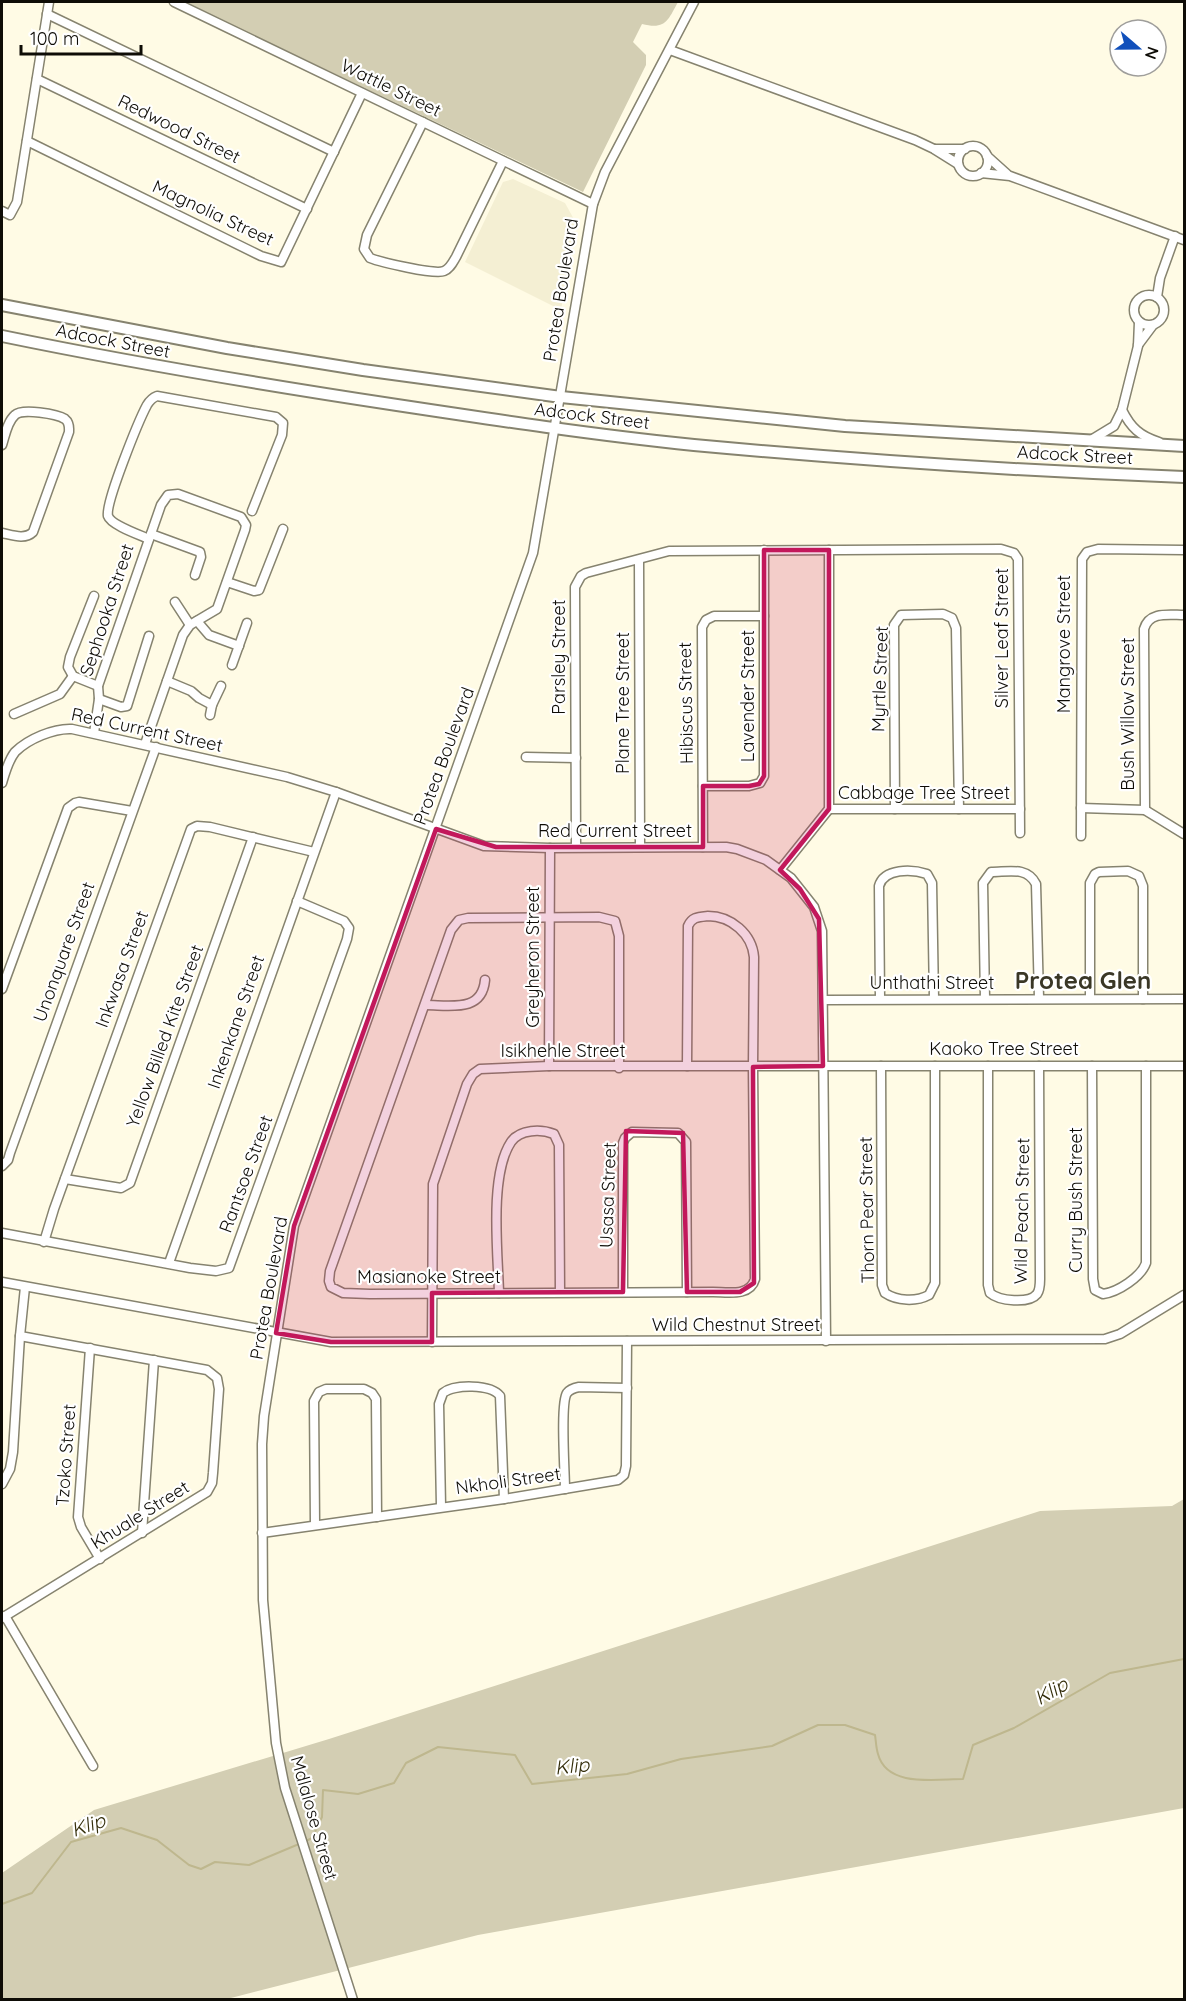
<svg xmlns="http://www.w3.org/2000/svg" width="1186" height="2001" viewBox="0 0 1186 2001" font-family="Quicksand,sans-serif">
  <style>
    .built { fill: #f4efd3 }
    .green { fill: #d3ceb3 }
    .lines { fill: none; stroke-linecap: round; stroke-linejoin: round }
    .stream { stroke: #beb78e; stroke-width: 2 }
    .minor-casing { stroke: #86836f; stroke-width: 11 }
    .major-casing { stroke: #86836f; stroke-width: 14 }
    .minor { stroke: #fff; stroke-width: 8 }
    .major { stroke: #fff; stroke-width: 10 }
    .marked { fill: #c2185b; fill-opacity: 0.2; stroke: #c2185b; stroke-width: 4.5; stroke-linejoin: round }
    .labels { text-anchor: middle; stroke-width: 4.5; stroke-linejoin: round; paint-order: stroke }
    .street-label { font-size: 18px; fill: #0e0c06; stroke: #fff }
    .water-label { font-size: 20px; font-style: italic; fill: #332d0a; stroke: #fff }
    .district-label { font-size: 24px; font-weight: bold; fill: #3a3726; stroke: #fff }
  </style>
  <rect width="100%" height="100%" fill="#fffbe5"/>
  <polygon class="built" points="513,179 565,203 576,223 561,310 465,262 503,182"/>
  <g class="green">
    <path d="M184 2H678C668 20 666 30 642 24L633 42 646 55V65L583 192Z"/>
    <polygon points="1184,1499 1184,1808 478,1935 227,1999 2,1999 2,1873 94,1810 329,1739 1040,1511 1172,1506"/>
  </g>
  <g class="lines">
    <g class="stream">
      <path d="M304 1842 312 1838 322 1817 323 1790 358 1794 394 1783 406 1763 438 1747 515 1755 532 1784 627 1774 681 1759 772 1746 818 1725H845L875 1735C876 1741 876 1748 878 1754 887 1788 936 1779 963 1779L973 1745 1014 1728 1110 1673 1184 1659"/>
      <polyline points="2,1904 32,1893 71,1842 121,1828 157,1840 189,1865 201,1869 215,1862 249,1865 299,1844"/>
    </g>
    <defs>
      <g id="minor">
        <polyline points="174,2 593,204"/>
        <polyline points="47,14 334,152"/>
        <polyline points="670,50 915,140 934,149 958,164"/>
        <polyline points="37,79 307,209"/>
        <path d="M423 122 367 235 364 249 370 258C380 262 435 275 444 271 450 269 453 262 456 257L503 161"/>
        <polyline points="27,141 261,256 281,262 362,93"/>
        <circle cx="973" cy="161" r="15"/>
        <polyline points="935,149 965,149"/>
        <polyline points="987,156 1007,174"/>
        <polyline points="981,173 1010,176 1184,240"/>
        <polyline points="2,211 10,215 17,202 49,2"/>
        <circle cx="1149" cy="310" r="15"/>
        <polyline points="1157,297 1160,278 1175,236"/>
        <polyline points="1138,345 1153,325"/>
        <path d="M1122 410C1131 428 1140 436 1159 442"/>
        <polyline points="1091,440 1114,426 1122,410 1138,346 1139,322"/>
        <path d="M2 445C5 436 7 422 15 415 22 408 57 414 65 419 70 423 69 428 69 432L33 532C25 540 12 535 2 533"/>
        <polyline points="151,534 200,552 201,557 195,575"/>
        <path d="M149 539C140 535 111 525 108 516 105 503 139 420 147 405 150 400 152 398 157 396L276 417 283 423 282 435 252 511"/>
        <polyline points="639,560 640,846"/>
        <polyline points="227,582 254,591 259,590 283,529"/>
        <polyline points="94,596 70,657 68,667 73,676 98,686"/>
        <polyline points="175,602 190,625"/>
        <polyline points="197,621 209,635 239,646"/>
        <polyline points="232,665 247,623"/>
        <polyline points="167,681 191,691 199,698 212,705"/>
        <polyline points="99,699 121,707 127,706 149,636"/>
        <polyline points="14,714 60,694 73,676"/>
        <polyline points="210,715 212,705 221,686"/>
        <polyline points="94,733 99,699 98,686 161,505 168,495 178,494 241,517 246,525 245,530 217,609 190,625 183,635 145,744"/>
        <polyline points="526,757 576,758"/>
        <path d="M2 783C5 773 8 761 15 752 28 739 54 728 72 729L287 777 336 792 484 846 550 848 726 847 737 849 766 860 791 878 814 907 822 931 826 1341"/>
        <polyline points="703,786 749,786 760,783 764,776 764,550"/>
        <polyline points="1081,808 1145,810 1184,834"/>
        <polyline points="829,809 1020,809"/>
        <polyline points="895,809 894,625 901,615 943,614 952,618 956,628 959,809"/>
        <path d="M1145 810 1144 629C1149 611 1169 615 1184 615"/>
        <polyline points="1081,836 1082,559 1087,552 1098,549 1184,550"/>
        <polyline points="576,847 575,587 581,576 586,573 669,551 1001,549 1014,553 1018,559 1020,833"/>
        <polyline points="703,847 702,627 706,620 714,616 764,616"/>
        <polyline points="780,870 829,809 829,550"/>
        <polyline points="2,989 68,808 75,803 79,802 132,811"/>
        <polyline points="1090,998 1090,883 1095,874 1099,872 1128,871 1139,876 1143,886 1143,999"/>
        <path d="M880 999 879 886C884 868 912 869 927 874L932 883 934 999"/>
        <path d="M985 999 983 883 991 872C1008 872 1027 866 1036 884L1039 998"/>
        <polyline points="824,1000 1184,999"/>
        <path d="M425 1005C450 1005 482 1013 485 980"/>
        <polyline points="549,1066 550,848"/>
        <path d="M881 1066 882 1285 885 1293C897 1301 916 1302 929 1295L935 1283V1066"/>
        <path d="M988 1066V1285L990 1293C999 1301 1029 1304 1037 1294 1040 1290 1040 1284 1040 1279L1039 1066"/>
        <path d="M1092 1066 1093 1279 1095 1290 1103 1294C1118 1292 1141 1277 1146 1263V1066"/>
        <path d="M619 1068V936L615 921 599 917 468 918 459 920 451 930 330 1271 329 1281 331 1287 343 1293 370 1294 713 1292C727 1292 750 1297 755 1279L753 1067 754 957C752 934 731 916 708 916 698 917 692 917 688 926L687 1066"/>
        <polyline points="2,1166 8,1160 10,1153 156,747"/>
        <polyline points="65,1179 121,1188 130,1183 253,837"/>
        <polyline points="2,1233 190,1268 216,1271 229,1268 347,939 349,928 344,921 297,901"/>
        <polyline points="44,1242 54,1209 191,829 197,826 210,827 314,852"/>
        <polyline points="169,1263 336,792"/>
        <polyline points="2,1282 331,1342 1105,1339 1120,1334 1184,1295"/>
        <polyline points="623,1292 623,1143 625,1138 632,1132 678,1133 686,1142 687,1292"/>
        <path d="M499 1293C498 1254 489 1175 511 1142 520 1129 541 1129 554 1134L559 1145 560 1292"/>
        <polyline points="432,1342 433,1184 467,1084 473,1074 480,1069 549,1066 1184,1066"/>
        <polyline points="90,1348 78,1517 81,1527 100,1559"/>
        <polyline points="2,1484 10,1469 13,1452 20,1336 25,1287"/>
        <path d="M565 1489C565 1473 560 1403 567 1393 570 1389 574 1388 579 1387L627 1388"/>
        <path d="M441 1506 439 1404 443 1393C454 1384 491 1384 500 1396L504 1499"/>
        <polyline points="315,1525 314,1401 319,1392 326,1389 364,1389 372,1393 376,1399 377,1517"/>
        <polyline points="142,1533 154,1360"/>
        <polyline points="262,1533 504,1499 618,1480 624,1475 626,1466 627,1341"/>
        <polyline points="5,1616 93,1766"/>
        <polyline points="2,1618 207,1492 212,1483 213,1473 219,1389 217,1378 207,1370 20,1336"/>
        <polyline points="353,2000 285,1788 276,1743 263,1600 262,1444 264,1416 294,1226 533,553 593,204 605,172 694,2"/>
      </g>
      <g id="major">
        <polyline points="2,305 227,348 363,370 561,397 845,426 1184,446"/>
        <path d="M2 336C133 363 265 385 397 405 496 420 595 435 694 445 857 460 1021 471 1184 477"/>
      </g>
    </defs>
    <use href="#minor" class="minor-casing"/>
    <use href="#major" class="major-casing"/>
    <use href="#minor" class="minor"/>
    <use href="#major" class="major"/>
  </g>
  <path class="marked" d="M764 550H829V809L780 870 800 889 819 919 823 1066 753 1067 754 1283 740 1292H687L683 1133 626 1131 623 1292 432 1293V1342H331L276 1333 294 1226 436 829 496 847H703V786H749L759 784 764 776Z"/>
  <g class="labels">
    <g class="street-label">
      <text transform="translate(391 88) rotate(26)" y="6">Wattle Street</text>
      <text transform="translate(179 129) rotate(26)" y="6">Redwood Street</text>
      <text transform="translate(213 213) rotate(25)" y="6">Magnolia Street</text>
      <text transform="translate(561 290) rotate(-81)" y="6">Protea Boulevard</text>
      <text transform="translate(113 341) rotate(11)" y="6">Adcock Street</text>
      <text transform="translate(592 416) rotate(7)" y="6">Adcock Street</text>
      <text transform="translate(1075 455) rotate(3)" y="6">Adcock Street</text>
      <text transform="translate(107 610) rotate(-72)" y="6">Sephooka Street</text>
      <text transform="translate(1002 638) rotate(-90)" y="6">Silver Leaf Street</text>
      <text transform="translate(1064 644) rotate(-90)" y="6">Mangrove Street</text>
      <text transform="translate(559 657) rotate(-90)" y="6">Parsley Street</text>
      <text transform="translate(880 679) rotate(-88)" y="6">Myrtle Street</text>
      <text transform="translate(748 696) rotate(-90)" y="6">Lavender Street</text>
      <text transform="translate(623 703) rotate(-90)" y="6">Plane Tree Street</text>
      <text transform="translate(686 703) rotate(-91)" y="6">Hibiscus Street</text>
      <text transform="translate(1128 714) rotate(-90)" y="6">Bush Willow Street</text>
      <text transform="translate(147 730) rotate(12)" y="6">Red Current Street</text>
      <text transform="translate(444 756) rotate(-70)" y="6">Protea Boulevard</text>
      <text x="924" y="799">Cabbage Tree Street</text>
      <text x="615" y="837">Red Current Street</text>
      <text transform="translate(64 952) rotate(-70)" y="6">Unonquare Street</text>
      <text transform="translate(533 957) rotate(-90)" y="6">Greyheron Street</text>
      <text transform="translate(122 969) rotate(-70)" y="6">Inkwasa Street</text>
      <text x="932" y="989">Unthathi Street</text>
      <text transform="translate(236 1022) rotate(-71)" y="6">Inkenkane Street</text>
      <text transform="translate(165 1036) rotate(-70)" y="6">Yellow Billed Kite Street</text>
      <text x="1004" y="1055">Kaoko Tree Street</text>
      <text x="563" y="1057">Isikhehle Street</text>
      <text transform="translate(246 1174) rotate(-70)" y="6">Rantsoe Street</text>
      <text transform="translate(608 1195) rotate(-88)" y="6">Usasa Street</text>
      <text transform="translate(1076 1200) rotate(-90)" y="6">Curry Bush Street</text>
      <text transform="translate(867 1210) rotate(-91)" y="6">Thorn Pear Street</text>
      <text transform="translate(1022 1211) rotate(-89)" y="6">Wild Peach Street</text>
      <text x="429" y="1283">Masianoke Street</text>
      <text transform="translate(269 1288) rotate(-80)" y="6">Protea Boulevard</text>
      <text x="736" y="1331">Wild Chestnut Street</text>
      <text transform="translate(66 1455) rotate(-86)" y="6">Tzoko Street</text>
      <text transform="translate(508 1481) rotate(-8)" y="6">Nkholi Street</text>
      <text transform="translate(140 1515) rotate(-32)" y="6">Khuale Street</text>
      <text transform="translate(314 1818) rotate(74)" y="6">Mdlalose Street</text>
    </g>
    <g class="water-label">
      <text transform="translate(1051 1691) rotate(-30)" y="7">Klip</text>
      <text transform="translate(572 1766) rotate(-6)" y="7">Klip</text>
      <text transform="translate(88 1825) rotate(-19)" y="7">Klip</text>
    </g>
    <g class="district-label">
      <text x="1083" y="989">Protea Glen</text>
    </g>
  </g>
  <rect width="1186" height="2001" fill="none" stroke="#0e0c06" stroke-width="6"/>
  <g transform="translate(1138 48) rotate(110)"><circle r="28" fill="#ffffff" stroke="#9f9e9b" stroke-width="1.5"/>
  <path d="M0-4.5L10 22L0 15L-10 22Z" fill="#1150bb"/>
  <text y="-9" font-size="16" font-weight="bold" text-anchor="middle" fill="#0e0c06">N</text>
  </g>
  <path d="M21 45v9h120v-9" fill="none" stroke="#0e0c06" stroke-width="3"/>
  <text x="30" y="45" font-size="18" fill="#0e0c06" stroke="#ffffff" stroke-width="4.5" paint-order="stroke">100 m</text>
</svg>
